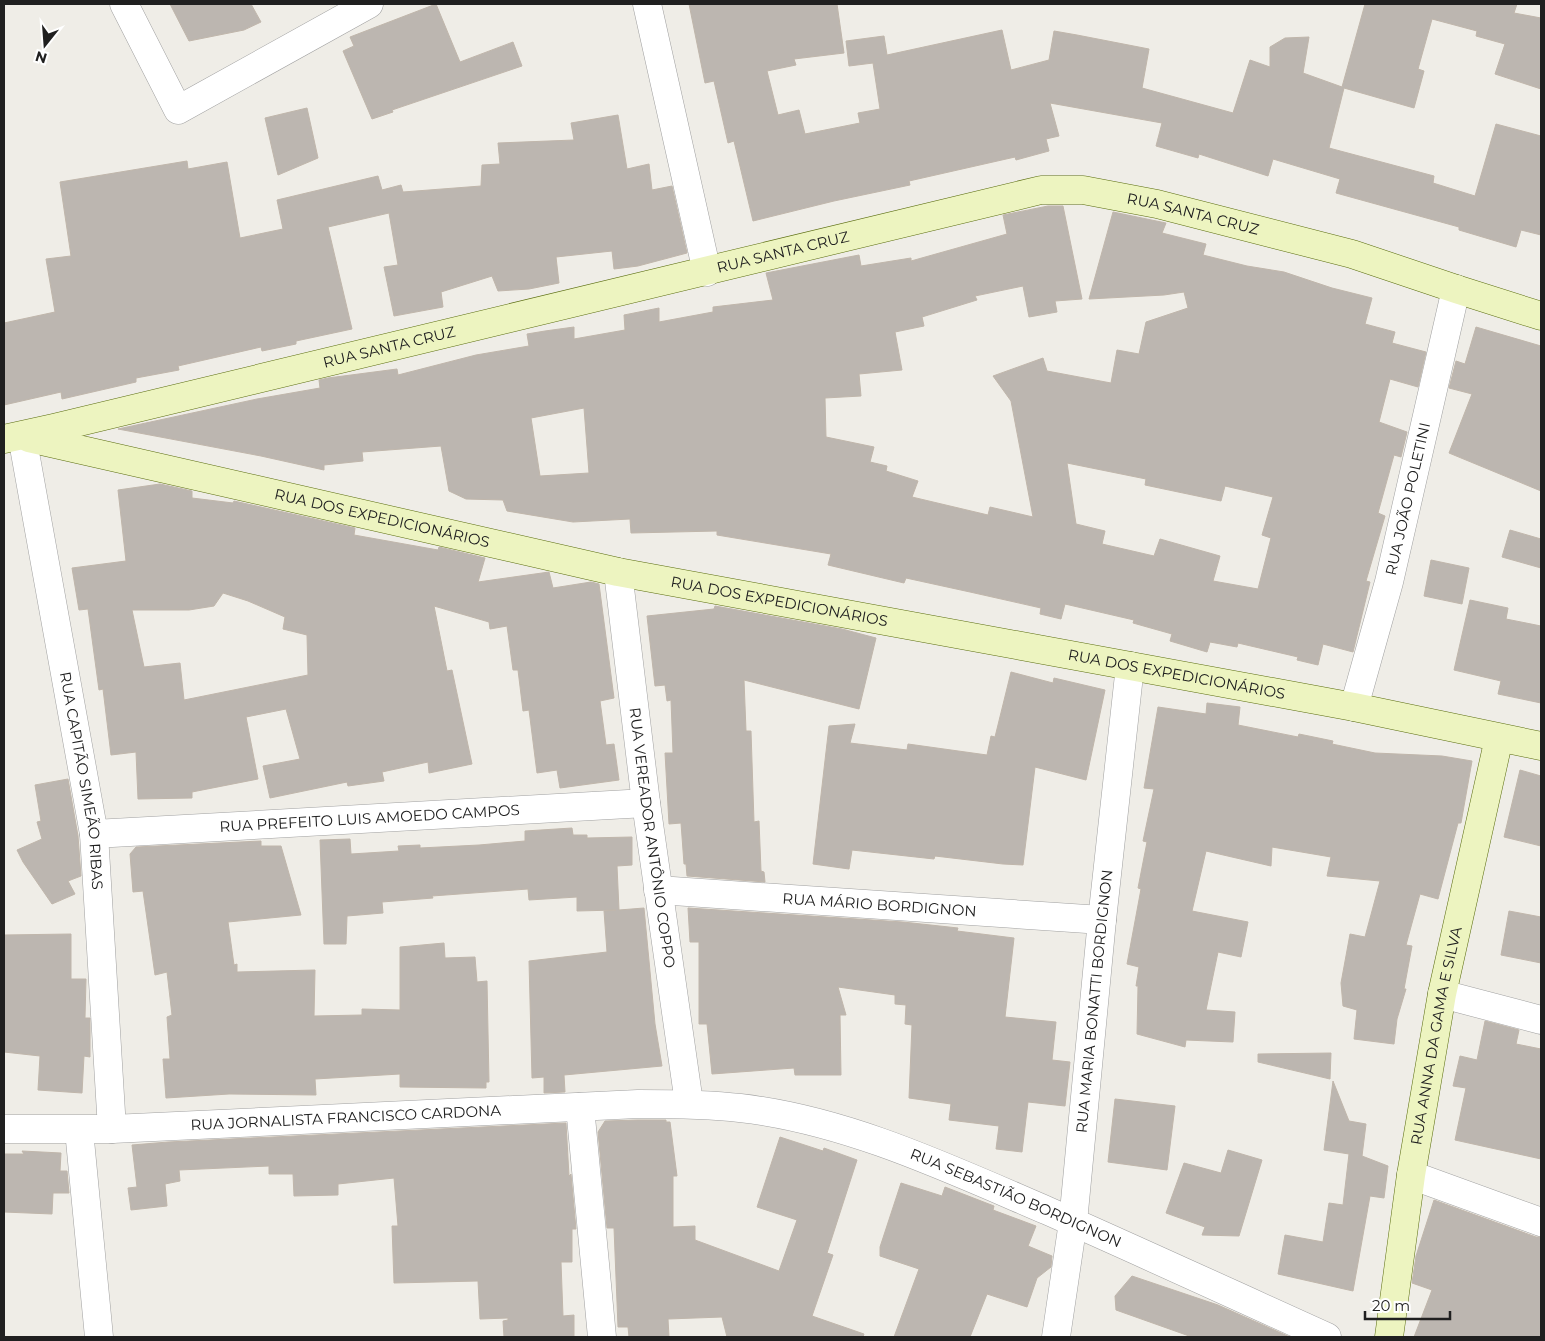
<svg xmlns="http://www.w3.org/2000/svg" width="1545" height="1341" viewBox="0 0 1545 1341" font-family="Montserrat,sans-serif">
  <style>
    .building { fill: #bcb6b0; stroke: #c0b6ab; fill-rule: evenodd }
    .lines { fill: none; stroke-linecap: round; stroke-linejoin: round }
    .street-casing { stroke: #a1a1a1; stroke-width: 29 }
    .secondary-casing { stroke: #5b6d10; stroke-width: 29 }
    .street { stroke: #fff; stroke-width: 28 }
    .secondary { stroke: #edf4c0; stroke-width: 28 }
    .labels { text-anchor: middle; stroke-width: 4.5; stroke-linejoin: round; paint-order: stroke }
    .street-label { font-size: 15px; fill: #202020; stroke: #fff }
  </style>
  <rect width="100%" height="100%" fill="#efede7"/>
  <g class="building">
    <polygon points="170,4 251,4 261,22 244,30 189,41"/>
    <polygon points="436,4 460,62 513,42 522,66 392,110 393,112 372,119 343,51 354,46 350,37"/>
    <polygon points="689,4 837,4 844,53 794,59 796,65 767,71 778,115 799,110 805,134 860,123 858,113 880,109 873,63 849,66 846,41 884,36 887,55 1002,30 1011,70 1049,60 1054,31 1077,35 1149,49 1142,88 1233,113 1250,60 1270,67 1270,47 1285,38 1309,37 1303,73 1342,87 1365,4 1517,4 1514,13 1541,18 1541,89 1495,74 1505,44 1476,36 1477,31 1432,19 1418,69 1424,71 1414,108 1344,88 1329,148 1434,176 1433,183 1475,196 1496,124 1541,136 1541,235 1521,230 1516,247 1459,230 1459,227 1336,193 1340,179 1273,159 1268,176 1199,154 1198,158 1156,146 1162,123 1050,103 1059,136 1046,139 1049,151 1016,160 1015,157 909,181 910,185 834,201 753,221 734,141 728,143 714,81 705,83"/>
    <polygon points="307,108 318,158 278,175 265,118"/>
    <polygon points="618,115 627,169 649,164 652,190 672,186 687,253 638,266 614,269 612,251 556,257 559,283 529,289 498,291 492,276 441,292 443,307 394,316 384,267 398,265 389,213 328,227 352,329 296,341 296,344 262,351 261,347 178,366 179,370 136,378 136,382 62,399 61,392 4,405 4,323 55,312 46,259 71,256 60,182 187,161 188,169 227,162 240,238 283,229 277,200 378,176 382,190 401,185 403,192 481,186 482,165 500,164 498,143 574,140 571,123"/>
    <path d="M1048 206H1063L1082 299 1055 301 1057 312 1029 317 1023 286 975 296 977 300 922 317 924 326 895 332 902 370 859 374 861 396 825 398 826 437 874 447 870 462 887 466 886 471 918 481 912 497 988 515 990 507 1033 517 1011 401 993 376 1043 358 1047 371 1111 383 1117 350 1139 354 1146 322 1188 308 1184 292 1164 295 1089 299 1113 212 1166 223 1162 233 1206 244 1203 255 1247 266 1284 272 1332 288 1372 298 1365 324 1395 332 1392 343 1426 352 1418 387 1390 379 1379 422 1407 432 1401 457 1394 455 1378 513 1385 516 1366 581 1370 582 1353 652 1323 644 1318 665 1297 660 1298 657 1238 643 1237 647 1210 642 1207 652 1170 641 1172 634 1133 623 1134 620 1065 604 1061 619 1040 614 1041 608 970 592 906 578 904 583 828 565 831 554 717 535V531L631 533 630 519 573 522 507 511 503 500 466 499 449 491 441 446 362 452 363 461 324 465V470L261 456 118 429 257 399 320 388 319 380 328 378 397 369 398 375 476 355 529 346 527 334 545 331 574 327V339L625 330 624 315 659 308V322L713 312V307L773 300 766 273 859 255 861 266 911 258V261L1007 234 1003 215ZM584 408 589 473 540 476 531 418ZM1067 463 1146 479 1145 485 1221 501 1225 486 1273 497 1262 535 1271 538 1258 589 1213 581 1220 556 1160 539 1154 556 1102 544 1105 531 1076 524Z"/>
    <polygon points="1476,327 1541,346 1541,491 1449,453 1472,394 1449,388 1456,361 1465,364"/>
    <path d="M160 484 192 491V498L233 503 234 501 355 528 354 535 438 550 439 547 485 558 478 582 549 572 553 588 591 582 599 584 614 698 600 701 606 745 614 744 619 780 560 788 557 770 537 773 529 710 523 711 518 670H513L507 626 490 629 489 622 434 606 447 671 452 670 472 764 429 773 428 762 382 772 384 781 348 786 347 782 270 798 263 766 300 759 286 709 246 717 258 779 192 792V798L138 799 136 752 111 755 103 689 99 690 88 609 79 610 72 568 126 561 118 490ZM223 593 248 601 285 617 283 629 307 635 308 675 184 700 180 663 144 667 132 610H189L214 606Z"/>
    <polygon points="1510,530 1541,539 1541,568 1502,557"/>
    <polygon points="1431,560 1469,568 1462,604 1424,596"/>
    <polygon points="1470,600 1508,608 1506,619 1541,626 1541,703 1498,694 1501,681 1454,670"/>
    <polygon points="715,606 842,629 876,638 859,709 744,680 746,731 751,731 754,822 759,821 761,871 764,872 765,882 687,876 686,864 684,864 681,823 669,824 665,753 673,753 671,700 667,701 665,685 655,686 647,616 714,609"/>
    <polygon points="1011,672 1053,683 1054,678 1105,690 1086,780 1035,767 1023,865 1003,864 935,856 934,859 852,850 849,869 813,864 829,726 855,724 850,743 907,750 908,744 987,755 991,736 995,737"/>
    <polygon points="1207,703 1240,707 1238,725 1298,737 1299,734 1333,741 1332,744 1375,753 1442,756 1472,761 1461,823 1458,823 1438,899 1420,894 1406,945 1412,946 1404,989 1406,989 1397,1019 1394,1044 1354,1039 1357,1010 1343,1006 1341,983 1350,934 1365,937 1380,881 1327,876 1331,857 1272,847 1271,866 1206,851 1192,911 1248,922 1241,957 1218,952 1206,1010 1235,1012 1233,1042 1186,1040 1185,1047 1137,1034 1138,986 1136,986 1139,967 1127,964 1141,889 1138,888 1147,842 1143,841 1154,789 1144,788 1158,707 1206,714"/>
    <polygon points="1520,770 1541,776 1541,846 1504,837"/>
    <polygon points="68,779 78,836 81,876 68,881 75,894 52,904 23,862 17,850 42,839 37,822 41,821 35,785"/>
    <polygon points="572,828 573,835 587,835 587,838 632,837 632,865 617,866 619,910 644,908 655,1024 662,1066 564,1075 565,1092 544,1093 544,1077 532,1078 529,961 607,952 604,911 616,910 577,911 577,897 529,900 528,889 432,896 433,898 382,902 383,913 347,916 346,944 324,944 320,840 350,839 351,854 399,851 398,846 420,845 420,848 479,845 525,841 525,831"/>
    <polygon points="261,841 261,846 281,846 301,915 228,922 234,965 237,964 237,972 315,970 314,1016 362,1015 362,1009 400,1010 400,947 444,943 445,958 475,957 477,982 487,981 489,1082 486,1082 486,1088 400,1087 400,1074 315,1079 316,1095 229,1094 166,1098 163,1059 170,1059 167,1017 172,1015 167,972 155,975 143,891 133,892 130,854 136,847"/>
    <polygon points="688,908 903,922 958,928 957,931 1014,938 1005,1017 1056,1022 1052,1060 1070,1062 1065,1106 1028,1102 1022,1152 996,1149 999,1126 949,1120 951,1104 909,1098 912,1025 905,1024 906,1005 895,1004 895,995 838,987 846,1015 840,1015 841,1075 795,1075 794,1068 712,1074 707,1024 699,1024 699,942 690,942"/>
    <polygon points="1509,911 1541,917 1541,963 1501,955"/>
    <polygon points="71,934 71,979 86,979 85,1018 90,1018 90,1057 84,1056 82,1093 38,1090 40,1056 4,1052 4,935"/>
    <polygon points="1485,1021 1519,1030 1516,1044 1541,1049 1541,1159 1455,1140 1466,1088 1453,1086 1460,1056 1477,1060"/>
    <polygon points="1331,1053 1330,1079 1258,1062 1258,1054"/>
    <polygon points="1333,1081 1349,1121 1366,1124 1362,1156 1388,1166 1384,1198 1370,1196 1353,1291 1278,1274 1285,1235 1323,1242 1329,1203 1343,1205 1349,1154 1324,1150"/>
    <polygon points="1115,1099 1175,1106 1167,1170 1108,1162"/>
    <polygon points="638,1120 666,1120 666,1122 670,1122 677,1176 673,1176 673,1227 695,1226 695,1240 779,1271 797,1220 757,1207 780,1137 823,1151 824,1148 857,1160 827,1253 833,1255 812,1316 864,1334 863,1337 727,1337 722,1317 668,1319 669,1337 629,1337 628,1327 618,1327 614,1228 607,1228 598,1132 605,1121"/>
    <polygon points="566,1123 569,1176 571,1174 576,1229 572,1229 572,1262 561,1262 563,1316 574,1315 574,1337 504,1337 503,1321 508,1320 508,1318 480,1319 478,1281 394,1283 392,1226 398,1226 394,1178 338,1184 338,1195 294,1196 293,1174 269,1174 269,1166 179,1170 180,1181 165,1184 167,1206 131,1210 128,1188 137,1187 132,1145 168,1142"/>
    <polygon points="1228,1150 1262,1160 1239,1236 1202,1235 1205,1227 1166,1213 1184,1163 1221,1173"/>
    <polygon points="22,1151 61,1153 60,1171 67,1171 69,1193 53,1193 52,1214 4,1212 4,1154 24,1154"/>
    <polygon points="901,1183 942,1196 945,1187 994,1206 993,1210 1036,1226 1028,1246 1052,1256 1051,1267 1037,1278 1027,1307 987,1294 970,1337 894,1337 919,1269 880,1256 880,1247"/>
    <polygon points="1434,1200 1536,1237 1541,1237 1541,1337 1414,1337 1432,1290 1412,1283 1416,1256"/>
    <polygon points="1132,1276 1218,1305 1290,1337 1192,1337 1116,1310 1115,1296"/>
  </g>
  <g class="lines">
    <defs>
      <g id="street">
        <polyline points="124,4 178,110 369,4"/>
        <polyline points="647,4 707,272"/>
        <path id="s1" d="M22 436 94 834 112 1129"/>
        <path id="s2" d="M618 572 646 803 689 1103"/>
        <path id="s3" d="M1354 707 1389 582 1456 289"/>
        <path id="s4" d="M94 834 646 803"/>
        <path id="s5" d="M658 890 1102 920"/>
        <polyline points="1442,994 1541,1020"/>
        <polyline points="580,1107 602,1337"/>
        <path id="s6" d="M4 1129H112L638 1104C672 1104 706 1104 740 1108 847 1120 950 1169 1048 1211 1141 1252 1234 1295 1327 1337"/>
        <polyline points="79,1130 99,1337"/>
        <polyline points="1411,1175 1541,1222"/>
        <path id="s7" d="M1056 1337 1073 1222 1102 920 1130 666"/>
      </g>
      <g id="secondary">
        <path id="s8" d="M29 438 618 572 1354 707 1541 746"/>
        <path id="s9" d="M4 439 54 428 1041 190H1083L1157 204 1352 254 1456 289 1541 316"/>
        <path id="s10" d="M1389 1337 1411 1175 1442 994 1499 738"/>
      </g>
    </defs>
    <use href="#street" class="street-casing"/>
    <use href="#secondary" class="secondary-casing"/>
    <use href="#street" class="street"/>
    <use href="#secondary" class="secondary"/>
  </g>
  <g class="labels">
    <g class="street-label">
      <text dy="5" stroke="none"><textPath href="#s9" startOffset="1221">RUA SANTA CRUZ</textPath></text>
      <text dy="5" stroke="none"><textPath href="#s9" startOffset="801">RUA SANTA CRUZ</textPath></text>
      <text dy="5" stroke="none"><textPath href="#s9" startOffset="396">RUA SANTA CRUZ</textPath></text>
      <text dy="5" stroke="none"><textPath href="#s3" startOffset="215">RUA JOÃO POLETINI</textPath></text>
      <text dy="5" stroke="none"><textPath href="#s8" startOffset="362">RUA DOS EXPEDICIONÁRIOS</textPath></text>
      <text dy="5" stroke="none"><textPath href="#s8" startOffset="768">RUA DOS EXPEDICIONÁRIOS</textPath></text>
      <text dy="5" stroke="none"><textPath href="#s8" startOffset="1172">RUA DOS EXPEDICIONÁRIOS</textPath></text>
      <text dy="5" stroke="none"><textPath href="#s1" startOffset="350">RUA CAPITÃO SIMEÃO RIBAS</textPath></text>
      <text dy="5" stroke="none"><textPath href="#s4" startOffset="276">RUA PREFEITO LUIS AMOEDO CAMPOS</textPath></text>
      <text dy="5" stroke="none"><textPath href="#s2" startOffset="268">RUA VEREADOR ANTÔNIO COPPO</textPath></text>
      <text dy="5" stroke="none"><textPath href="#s5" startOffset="222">RUA MÁRIO BORDIGNON</textPath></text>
      <text dy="5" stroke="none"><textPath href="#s7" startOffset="338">RUA MARIA BONATTI BORDIGNON</textPath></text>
      <text dy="5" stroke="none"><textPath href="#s10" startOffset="305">RUA ANNA DA GAMA E SILVA</textPath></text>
      <text dy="5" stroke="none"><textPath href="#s6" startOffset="342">RUA JORNALISTA FRANCISCO CARDONA</textPath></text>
      <text dy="5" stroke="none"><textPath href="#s6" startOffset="1028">RUA SEBASTIÃO BORDIGNON</textPath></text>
    </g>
  </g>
  <rect width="1545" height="1341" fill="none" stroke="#202020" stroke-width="10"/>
  <g transform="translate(45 45) rotate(197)" stroke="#ffffff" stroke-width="4" paint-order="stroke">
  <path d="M0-4L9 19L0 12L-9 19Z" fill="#202020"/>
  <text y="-8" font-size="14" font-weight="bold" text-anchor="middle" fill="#202020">N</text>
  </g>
  <path d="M1365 1311v8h85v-8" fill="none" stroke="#202020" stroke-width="2.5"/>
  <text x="1372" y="1311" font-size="15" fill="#202020" stroke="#ffffff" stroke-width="4" paint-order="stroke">20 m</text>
</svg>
